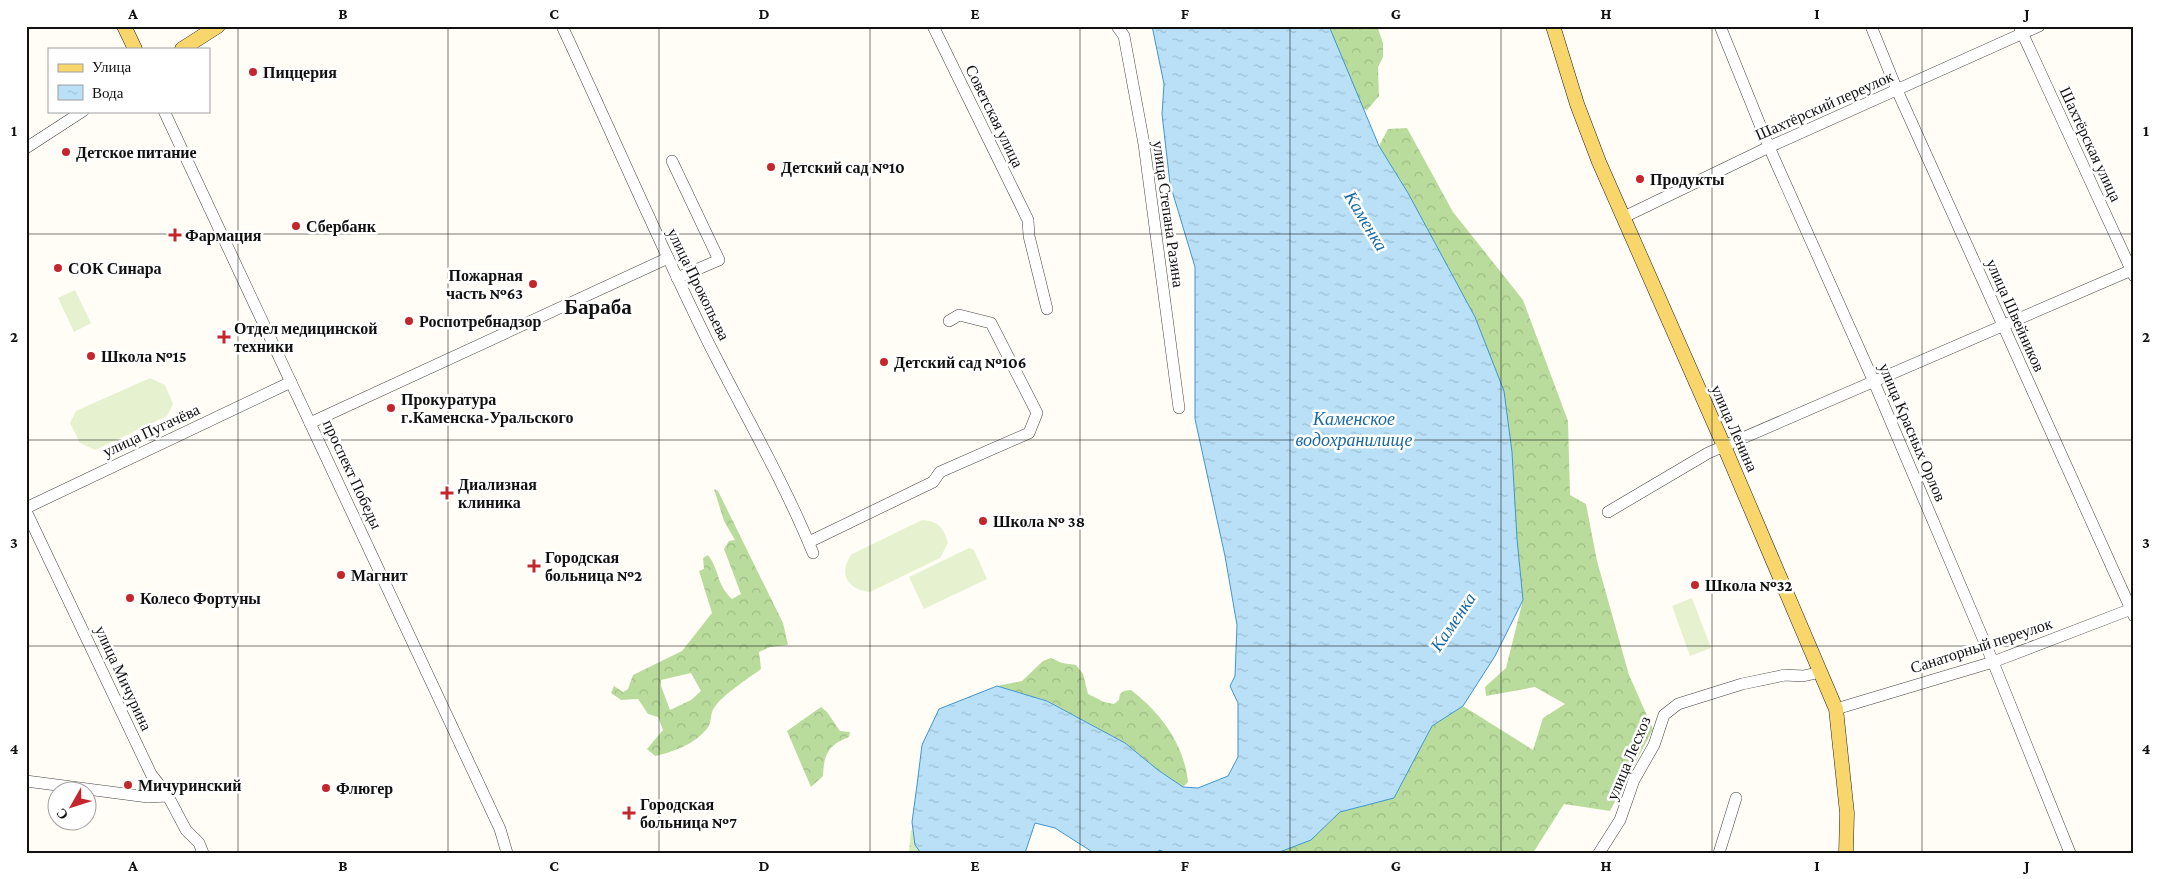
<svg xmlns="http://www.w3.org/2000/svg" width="2160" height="879" viewBox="0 0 2160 879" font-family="'Crimson Pro',serif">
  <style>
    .forest { fill: url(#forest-crowns); fill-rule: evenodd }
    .wetland { fill: url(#wetland-marsh) }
    .pitch { fill: #e6f2cf }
    .water { fill: url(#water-ripples); stroke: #3f96cf }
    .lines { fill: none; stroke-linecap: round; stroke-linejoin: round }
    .minor-casing { stroke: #444; stroke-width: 12 }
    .major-casing { stroke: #222; stroke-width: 15 }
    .minor { stroke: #fff; stroke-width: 11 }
    .major { stroke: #f9d66b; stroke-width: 14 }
    .grid { fill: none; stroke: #111; stroke-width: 1; stroke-opacity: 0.55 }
    .poi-dot { fill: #c4262e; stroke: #fff; stroke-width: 2 }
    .labels { text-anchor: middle; stroke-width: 5; stroke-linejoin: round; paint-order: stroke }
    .poi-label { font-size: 16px; font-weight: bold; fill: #111; stroke: #fff; text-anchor: start }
    .street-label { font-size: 16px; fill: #111; stroke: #fff }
    .water-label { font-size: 18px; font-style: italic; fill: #1768a6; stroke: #fff }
    .district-label { font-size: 21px; font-weight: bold; fill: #111; stroke: #fff }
    .neatline { fill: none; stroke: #111; stroke-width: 2 }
    .grid-label { font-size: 16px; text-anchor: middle; font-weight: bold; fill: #111 }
  </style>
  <defs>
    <pattern id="forest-crowns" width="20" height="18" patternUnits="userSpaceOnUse" patternTransform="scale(1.25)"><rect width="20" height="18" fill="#b9dc9c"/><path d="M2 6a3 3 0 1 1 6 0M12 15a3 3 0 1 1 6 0" fill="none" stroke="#9ebc85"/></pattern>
    <pattern id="wetland-marsh" width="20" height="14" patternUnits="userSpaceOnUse" patternTransform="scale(1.25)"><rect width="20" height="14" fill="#d5ebbd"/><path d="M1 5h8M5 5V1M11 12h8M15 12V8" fill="none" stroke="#b6c8a1"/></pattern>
    <pattern id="water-ripples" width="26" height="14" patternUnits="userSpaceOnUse" patternTransform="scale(1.25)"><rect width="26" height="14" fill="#b9e0f7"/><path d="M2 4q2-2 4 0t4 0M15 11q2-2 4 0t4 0" fill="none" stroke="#9ebfd3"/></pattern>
  </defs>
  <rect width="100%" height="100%" fill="#fffdf5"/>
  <g class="forest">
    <polygon points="1329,26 1377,26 1383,43 1383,57 1378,67 1379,96 1367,110 1359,107"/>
    <polygon points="1407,128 1453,212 1523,300 1568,421 1570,495 1586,504 1597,561 1629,675 1653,729 1610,811 1564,804 1533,853 1277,853 1311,840 1340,812 1394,798 1432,726 1463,706 1533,750 1543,718 1565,704 1535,687 1486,696 1485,687 1506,668 1523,600 1517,539 1475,317 1408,193 1379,146 1388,129"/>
    <path d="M714 489 718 491 783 623 788 645 770 647 759 652 761 669C749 678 722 695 714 708 710 713 712 722 708 727 697 743 674 752 655 756L647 749 663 730 658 717 648 714 638 699 621 700 611 693 614 686 623 692 628 689 633 675 682 651 712 613 699 571 704 569 703 558 708 555C720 571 716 584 732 599L741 594 724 549 729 541 735 540 724 521ZM691 673 701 691 691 700 670 710 661 686V680Z"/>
    <path d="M1051 658 1062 663 1076 665 1083 674 1088 694 1104 702 1114 704 1119 700 1120 694 1124 691 1131 690C1161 713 1184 744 1188 782L1183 787 1158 770 1125 743 1048 701 997 686 1022 681 1043 661Z"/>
    <path d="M821 707 827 712 840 731 850 732 849 737C828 745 824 754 823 776L811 787 787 731Z"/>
  </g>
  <polygon class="wetland" points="911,830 917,833 926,853 909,853"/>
  <g class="pitch">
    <polygon points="75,290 91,323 74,332 58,298"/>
    <polygon points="150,378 165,385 173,404 167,416 95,450 80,443 70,423 76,411"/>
    <path d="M922 520C938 521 944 528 948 543L940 558 870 592C848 590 837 573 852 554Z"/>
    <polygon points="969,548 974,550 987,579 924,609 909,577"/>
    <polygon points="1692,598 1711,648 1690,656 1672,606"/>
  </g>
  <polygon class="water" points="1152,26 1329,26 1379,146 1408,193 1475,317 1504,391 1512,452 1517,539 1523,600 1495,656 1463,706 1432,726 1394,798 1340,812 1311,840 1277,853 1168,853 1159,850 1159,853 1094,853 1055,828 1035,823 1025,853 921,853 915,845 912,822 917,785 922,745 939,709 997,686 1047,701 1125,743 1158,770 1183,787 1198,788 1228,776 1238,757 1238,703 1230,686 1235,676 1237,625 1225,556 1195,419 1195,267 1170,184 1162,114 1164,84"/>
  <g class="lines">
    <defs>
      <g id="minor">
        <path d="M562 26C612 133 658 241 710 346 745 415 784 482 813 553"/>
        <polyline points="933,26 1028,220 1029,236 1047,309"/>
        <polyline points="1117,26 1124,36 1144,144 1179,408"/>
        <polyline points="1720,26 1769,147 1874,382 1993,662 2070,853"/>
        <polyline points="1871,26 1897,90 2134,616"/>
        <polyline points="2019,26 2134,276"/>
        <polyline points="164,111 500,829 507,853"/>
        <polyline points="26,148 83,111"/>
        <polyline points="672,161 719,260 677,278"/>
        <polyline points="1624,217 1769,147 2039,26"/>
        <polyline points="310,423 668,258"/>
        <polyline points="26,508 291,382"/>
        <polyline points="26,511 151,774 168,796 186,830 199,843 203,853"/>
        <polyline points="1608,512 1708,453 2134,269"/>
        <polyline points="809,542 933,482 940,472 1029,433 1037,413 991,323 959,315 949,321"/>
        <polyline points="1836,709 1993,662 2134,608"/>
        <polyline points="26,781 148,797 168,796"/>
        <polyline points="1599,853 1620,820 1634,780 1654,745 1664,715 1678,704 1742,684 1785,675 1803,676 1821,672"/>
        <polyline points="1719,853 1736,798"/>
      </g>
      <g id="major">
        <polyline points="124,26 135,49"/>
        <polyline points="1553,26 1577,104 1599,162 1724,446 1836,709 1847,813 1846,853"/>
        <polyline points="182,49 218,26"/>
      </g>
    </defs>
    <use href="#minor" class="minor-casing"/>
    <use href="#major" class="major-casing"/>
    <use href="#minor" class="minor"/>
    <use href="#major" class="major"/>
  </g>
  <path class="grid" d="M238 26V853M448 26V853M659 26V853M870 26V853M1080 26V853M1290 26V853M1501 26V853M1712 26V853M1922 26V853M26 234H2134M26 440H2134M26 646H2134"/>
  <g class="poi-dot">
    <circle cx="253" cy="72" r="5"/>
    <circle cx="66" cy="152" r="5"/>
    <circle cx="771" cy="167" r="5"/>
    <circle cx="1640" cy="179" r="5"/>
    <circle cx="296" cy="226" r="5"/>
    <path d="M172.5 227.5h5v5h5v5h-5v5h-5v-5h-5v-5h5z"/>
    <circle cx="58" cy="268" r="5"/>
    <circle cx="533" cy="284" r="5"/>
    <circle cx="409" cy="321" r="5"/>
    <path d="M221.5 329.5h5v5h5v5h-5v5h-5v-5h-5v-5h5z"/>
    <circle cx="91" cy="356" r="5"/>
    <circle cx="884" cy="362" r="5"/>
    <circle cx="391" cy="408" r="5"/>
    <path d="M444.5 485.5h5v5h5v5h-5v5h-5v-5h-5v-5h5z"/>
    <circle cx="983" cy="521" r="5"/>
    <path d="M531.5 558.5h5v5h5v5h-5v5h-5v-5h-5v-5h5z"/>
    <circle cx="341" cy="575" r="5"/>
    <circle cx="1695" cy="585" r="5"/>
    <circle cx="130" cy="598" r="5"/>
    <circle cx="128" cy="785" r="5"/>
    <circle cx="326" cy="788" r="5"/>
    <path d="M626.5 805.5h5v5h5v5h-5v5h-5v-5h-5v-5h5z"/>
  </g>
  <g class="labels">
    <g class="poi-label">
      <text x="263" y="78">Пиццерия</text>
      <text x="76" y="158">Детское питание</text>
      <text x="781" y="173">Детский сад №10</text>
      <text x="1650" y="185">Продукты</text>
      <text x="306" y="232">Сбербанк</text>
      <text x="185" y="241">Фармация</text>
      <text x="68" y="274">СОК Синара</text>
      <text x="523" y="281" text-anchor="end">Пожарная<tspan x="523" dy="18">часть №63</tspan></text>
      <text x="419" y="327">Роспотребнадзор</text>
      <text x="234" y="334">Отдел медицинской<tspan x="234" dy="18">техники</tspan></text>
      <text x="101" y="362">Школа №15</text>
      <text x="894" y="368">Детский сад №106</text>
      <text x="401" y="405">Прокуратура<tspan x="401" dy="18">г.Каменска-Уральского</tspan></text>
      <text x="458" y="490">Диализная<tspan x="458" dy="18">клиника</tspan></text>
      <text x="993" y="527">Школа № 38</text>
      <text x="545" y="563">Городская<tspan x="545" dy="18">больница №2</tspan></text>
      <text x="351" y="581">Магнит</text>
      <text x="1705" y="591">Школа №32</text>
      <text x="140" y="604">Колесо Фортуны</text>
      <text x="138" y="791">Мичуринский</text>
      <text x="336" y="794">Флюгер</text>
      <text x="640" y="810">Городская<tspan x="640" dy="18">больница №7</tspan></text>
    </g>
    <g class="street-label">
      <text transform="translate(1824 105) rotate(-24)" y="6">Шахтёрский переулок</text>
      <text transform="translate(995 116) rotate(64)" y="6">Советская улица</text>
      <text transform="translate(2091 144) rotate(65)" y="6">Шахтёрская улица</text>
      <text transform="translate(1169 214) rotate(82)" y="6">улица Степана Разина</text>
      <text transform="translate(699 284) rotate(64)" y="6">улица Прокопьева</text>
      <text transform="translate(2016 315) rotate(66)" y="6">улица Швейников</text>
      <text transform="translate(1735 428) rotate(66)" y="6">улица Ленина</text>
      <text transform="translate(151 430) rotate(-25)" y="6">улица Пугачёва</text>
      <text transform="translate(1913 432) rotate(67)" y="6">улица Красных Орлов</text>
      <text transform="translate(353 474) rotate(65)" y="6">проспект Победы</text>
      <text transform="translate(1981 645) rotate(-18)" y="6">Санаторный переулок</text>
      <text transform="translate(124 678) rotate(65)" y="6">улица Мичурина</text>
      <text transform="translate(1628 758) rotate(-67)" y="6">улица Лесхоз</text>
    </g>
    <g class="water-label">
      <text transform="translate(1366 221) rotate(59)" y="6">Каменка</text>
      <text x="1354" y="425">Каменское<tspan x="1354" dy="21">водохранилище</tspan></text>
      <text transform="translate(1453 622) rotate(-56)" y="6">Каменка</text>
    </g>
    <g class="district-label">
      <text x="598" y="314">Бараба</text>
    </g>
  </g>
  <rect width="2160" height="879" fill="none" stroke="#ffffff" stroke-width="55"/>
  <rect x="48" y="48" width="162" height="65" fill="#ffffff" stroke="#a0a0a0"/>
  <rect x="58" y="64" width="25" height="8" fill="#f9d66b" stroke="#a0a0a0"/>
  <text x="92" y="72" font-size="15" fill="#111111">Улица</text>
  <rect x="58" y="85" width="25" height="15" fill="url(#water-ripples)" stroke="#a0a0a0"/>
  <text x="92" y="98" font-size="15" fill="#111111">Вода</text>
  <g transform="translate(72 806) rotate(231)"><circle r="24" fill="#ffffff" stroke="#a0a0a0"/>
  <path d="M0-4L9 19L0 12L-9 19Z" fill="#c4262e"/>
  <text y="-8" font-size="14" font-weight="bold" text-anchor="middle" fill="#111111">С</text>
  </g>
  <rect x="28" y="28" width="2104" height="824" class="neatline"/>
  <g class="grid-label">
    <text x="133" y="19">A</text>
    <text x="343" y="19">B</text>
    <text x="554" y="19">C</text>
    <text x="764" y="19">D</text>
    <text x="975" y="19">E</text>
    <text x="1185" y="19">F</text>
    <text x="1396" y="19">G</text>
    <text x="1606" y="19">H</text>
    <text x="1817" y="19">I</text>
    <text x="2027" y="19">J</text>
    <text x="14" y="136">1</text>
    <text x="2146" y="136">1</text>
    <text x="14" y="342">2</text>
    <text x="2146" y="342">2</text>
    <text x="14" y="548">3</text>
    <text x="2146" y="548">3</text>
    <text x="14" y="754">4</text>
    <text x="2146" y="754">4</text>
    <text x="133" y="871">A</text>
    <text x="343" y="871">B</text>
    <text x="554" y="871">C</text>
    <text x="764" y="871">D</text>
    <text x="975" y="871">E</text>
    <text x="1185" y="871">F</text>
    <text x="1396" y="871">G</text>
    <text x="1606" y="871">H</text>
    <text x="1817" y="871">I</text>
    <text x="2027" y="871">J</text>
  </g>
</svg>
